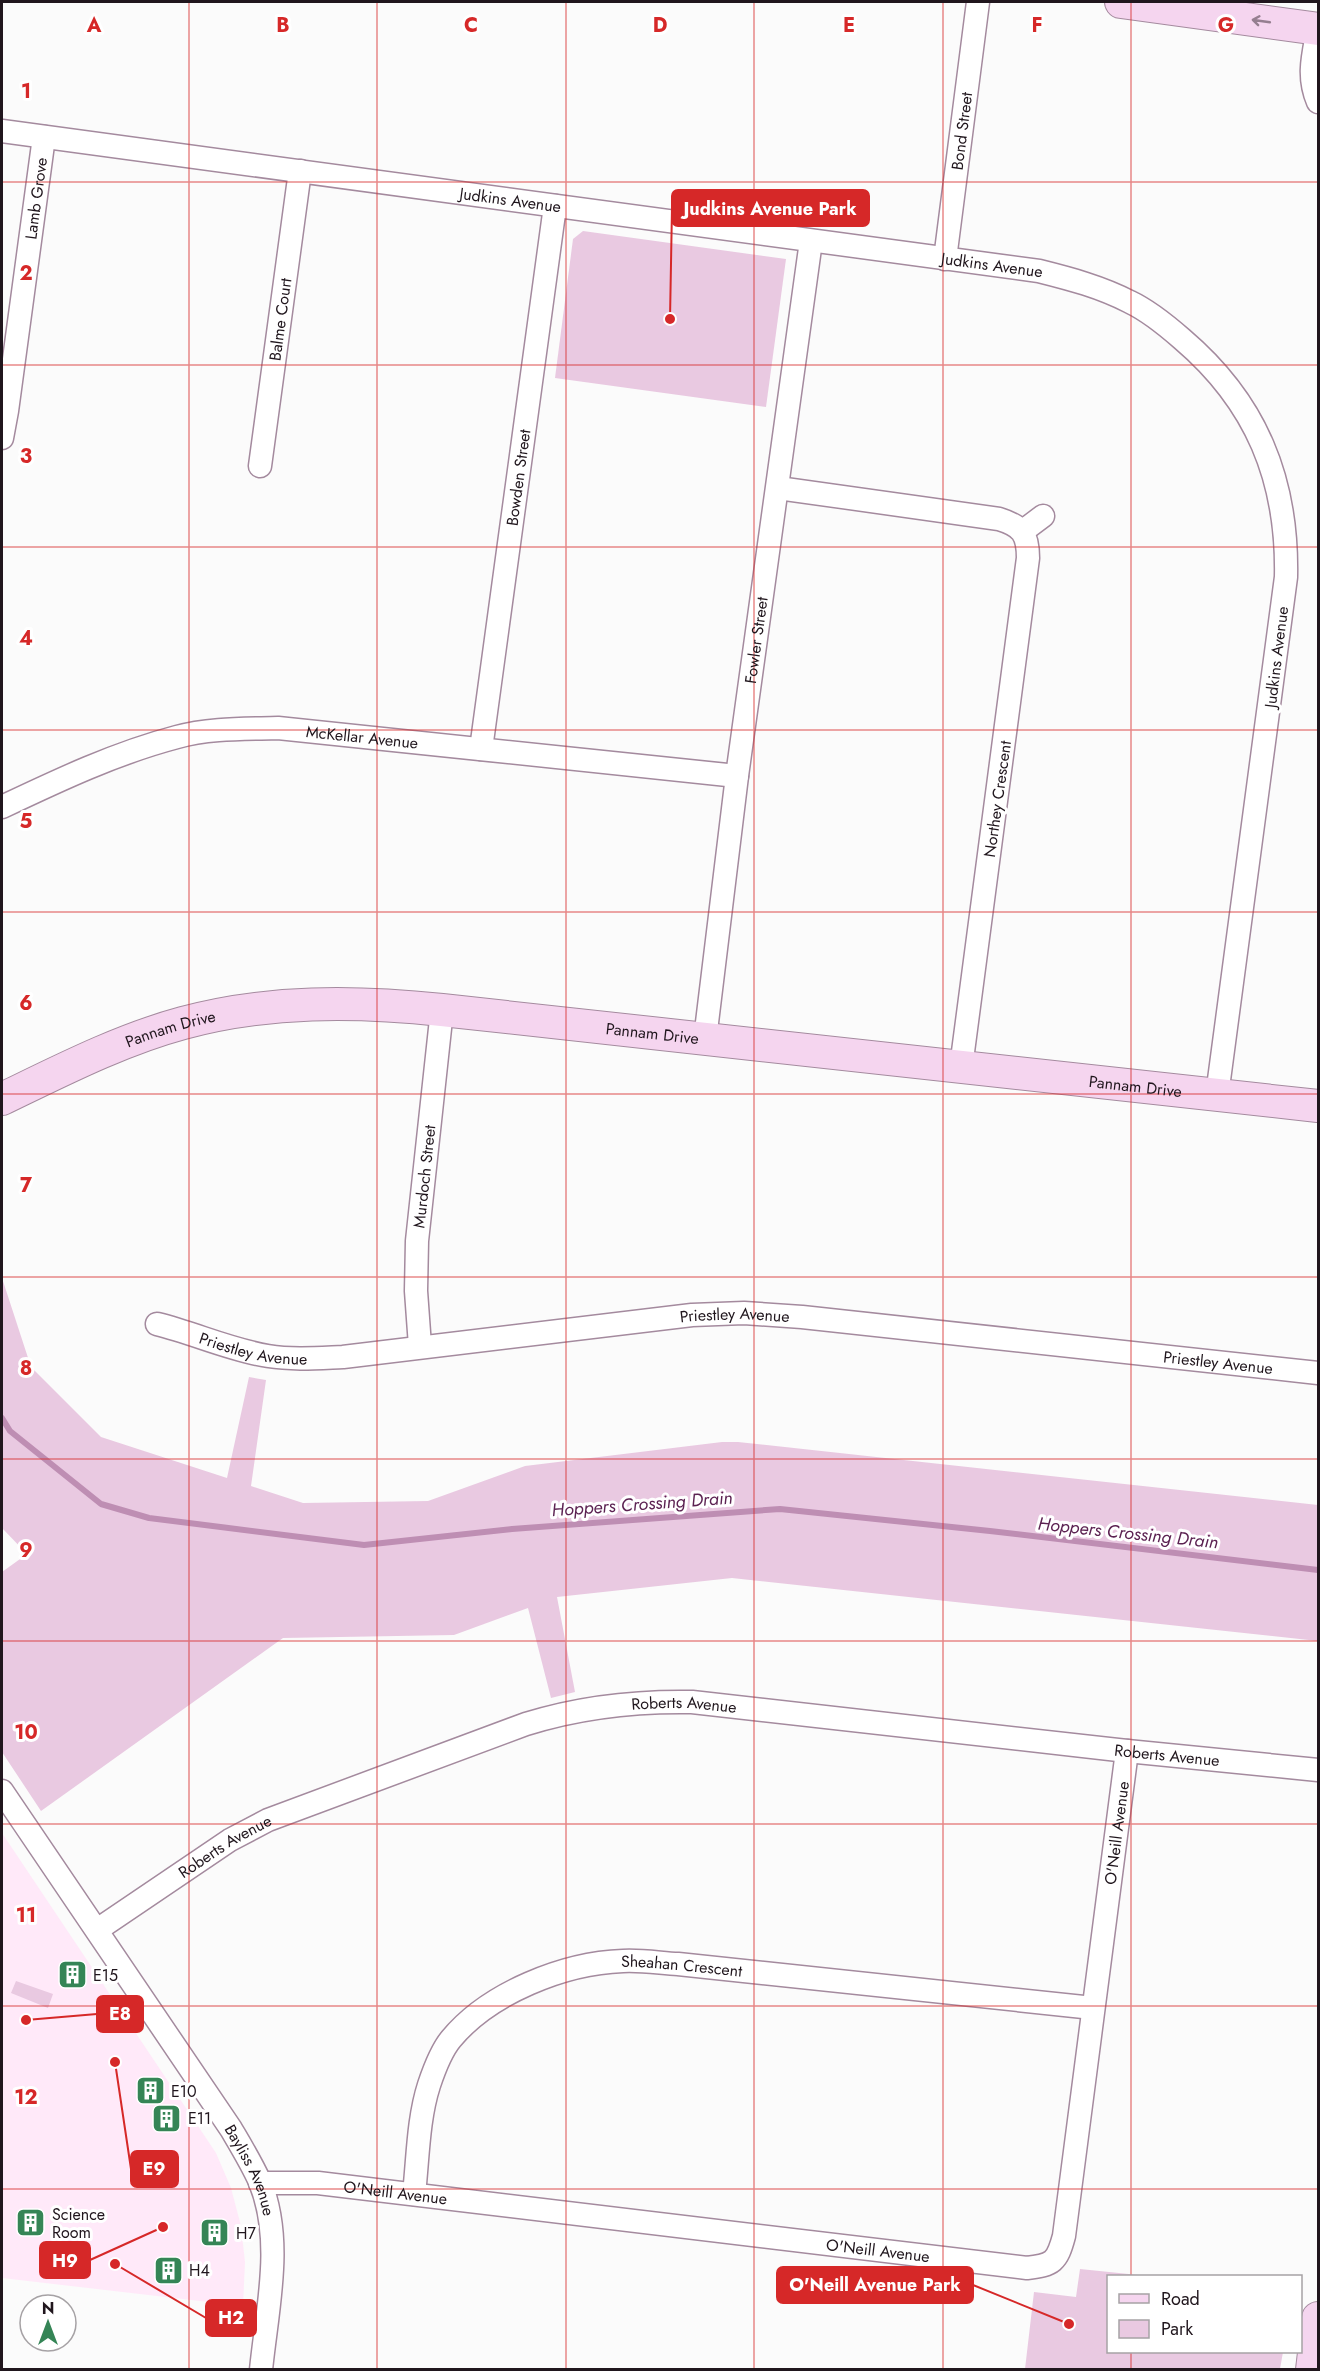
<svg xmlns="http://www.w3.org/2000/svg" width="1320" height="2371" viewBox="0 0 1320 2371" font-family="Jost,sans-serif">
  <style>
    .built { fill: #ffe9f9 }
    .green { fill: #e9c9e1 }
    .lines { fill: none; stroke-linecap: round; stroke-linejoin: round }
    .stream { stroke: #be8eb3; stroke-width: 6 }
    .street-casing { stroke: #a48a9e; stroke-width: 25 }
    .secondary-casing { stroke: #a48a9e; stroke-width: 34 }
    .street { stroke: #fff; stroke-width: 22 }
    .secondary { stroke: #f5d5ef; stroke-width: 32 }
    .oneway { stroke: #957f90 }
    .grid { fill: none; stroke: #d62828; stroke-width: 1.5; stroke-opacity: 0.55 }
    .labels { text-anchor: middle; stroke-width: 6; stroke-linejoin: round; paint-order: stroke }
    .street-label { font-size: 16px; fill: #20161d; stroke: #fff }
    .poi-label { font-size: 16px; fill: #20161d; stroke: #fff; text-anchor: start }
    .water-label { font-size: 18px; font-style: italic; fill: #5c2252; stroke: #fff }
    .grid-label { font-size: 20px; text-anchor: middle; font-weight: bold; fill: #d62828; stroke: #fff; stroke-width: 6; stroke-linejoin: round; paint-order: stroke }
    .leader { fill: none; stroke: #d62828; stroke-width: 2 }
    .callout-dot { fill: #d62828; stroke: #fff; stroke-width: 2 }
    .callout { fill: #d62828; stroke: #d62828; stroke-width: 2 }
    .callout-label { font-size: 18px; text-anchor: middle; font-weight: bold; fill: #fff }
  </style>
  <rect width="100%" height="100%" fill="#fbfbfb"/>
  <polygon class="built" points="2,1833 216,2153 231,2188 241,2226 245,2262 243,2306 2,2278"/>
  <g class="green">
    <polygon points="583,231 786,259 766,407 555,378 573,239"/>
    <polygon points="2,1278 31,1367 101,1437 227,1478 249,1377 266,1380 251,1486 303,1503 428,1501 525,1466 722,1442 738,1442 1318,1505 1318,1641 732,1578 557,1597 575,1692 551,1698 528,1608 454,1635 283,1638 41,1811 2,1752 2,1572 27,1554 2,1528"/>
    <polygon points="16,1981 53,1994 48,2008 11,1993"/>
    <polygon points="1080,2269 1148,2276 1108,2276 1108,2352 1283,2352 1280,2369 1025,2369 1034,2292 1076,2297"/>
  </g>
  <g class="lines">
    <polyline class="stream" points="2,1418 10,1431 101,1504 149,1518 364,1545 512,1529 780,1509 990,1531 1318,1570"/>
    <defs>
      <g id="street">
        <path d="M1318 29C1313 56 1307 76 1318 102"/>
        <path id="s1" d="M2 131 1039 271C1071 279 1101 287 1130 302 1149 311 1166 325 1182 339 1256 402 1288 479 1286 577L1217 1095"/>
        <path id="s2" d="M945 259 978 2"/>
        <path id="s3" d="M2 438 7 411 44 137"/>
        <path id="s4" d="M260 466 300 171"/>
        <path d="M778 488 999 519C1022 526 1028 534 1028 558L961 1067"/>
        <polyline points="1023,531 1043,516"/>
        <path id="s5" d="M481 749 555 206"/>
        <path id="s6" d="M2 807C59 780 116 753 177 737 209 728 245 729 278 728L737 776"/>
        <path id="s7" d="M705 1039 737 776 811 241"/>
        <path id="s8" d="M157 1324C194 1333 230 1350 268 1356 293 1360 318 1358 343 1357L692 1315 744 1313 802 1317 1318 1373"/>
        <path id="s9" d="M420 1346 416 1291 417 1241 442 1010"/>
        <path id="s10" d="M2 1791 231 2129C241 2146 252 2164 260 2182 284 2241 267 2309 261 2370"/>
        <path id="s11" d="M97 1930 230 1840 268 1820 526 1724C580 1707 636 1701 692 1702L1127 1751 1318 1770"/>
        <path id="s12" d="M260 2183H318L1027 2268C1053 2265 1057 2262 1064 2236L1127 1751"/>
        <path id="s13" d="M414 2194C418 2158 418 2119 429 2085 434 2070 441 2051 451 2039 489 1993 564 1963 623 1961 641 1960 660 1963 678 1964L1093 2008"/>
      </g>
      <g id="secondary">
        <polyline points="1121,2 1318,29"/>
        <path id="s14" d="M2 1099C60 1071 120 1040 183 1023 267 1000 356 1001 442 1010L1318 1106"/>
        <polyline points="1312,2370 1318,2318"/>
      </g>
    </defs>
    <use href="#street" class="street-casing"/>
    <use href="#secondary" class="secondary-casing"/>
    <use href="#street" class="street"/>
    <use href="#secondary" class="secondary"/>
  </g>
  <defs><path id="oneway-shaft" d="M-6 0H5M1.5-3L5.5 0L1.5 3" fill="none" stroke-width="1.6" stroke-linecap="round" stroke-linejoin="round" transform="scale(1.5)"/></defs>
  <use class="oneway" href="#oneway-shaft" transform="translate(1261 21) rotate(-172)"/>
  <path class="grid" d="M189 2V2370M377 2V2370M566 2V2370M754 2V2370M943 2V2370M1131 2V2276M2 182H1318M2 365H1318M2 547H1318M2 730H1318M2 912H1318M2 1094H1318M2 1277H1318M2 1459H1318M2 1641H1318M2 1824H1318M2 2006H1318M2 2189H1318M1131 2352V2370"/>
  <defs>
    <symbol id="building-square" viewBox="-11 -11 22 22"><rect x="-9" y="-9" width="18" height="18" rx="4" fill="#358556" stroke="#fff"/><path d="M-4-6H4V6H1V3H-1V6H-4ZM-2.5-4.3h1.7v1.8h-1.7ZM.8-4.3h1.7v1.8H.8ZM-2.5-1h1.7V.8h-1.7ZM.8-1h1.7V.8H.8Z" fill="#fff"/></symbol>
  </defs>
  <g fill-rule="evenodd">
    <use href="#building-square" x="56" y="1958" width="33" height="33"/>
    <use href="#building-square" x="134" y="2074" width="33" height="33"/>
    <use href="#building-square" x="150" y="2102" width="33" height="33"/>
    <use href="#building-square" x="14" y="2206" width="33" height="33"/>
    <use href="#building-square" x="198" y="2216" width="33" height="33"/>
    <use href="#building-square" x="152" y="2254" width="33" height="33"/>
  </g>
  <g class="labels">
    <g class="street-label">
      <text dy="6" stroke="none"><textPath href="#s2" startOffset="129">Bond Street</textPath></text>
      <text dy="6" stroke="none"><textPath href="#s3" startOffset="242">Lamb Grove</textPath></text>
      <text dy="6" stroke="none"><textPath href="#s1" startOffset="513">Judkins Avenue</textPath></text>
      <text dy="6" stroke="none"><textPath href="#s1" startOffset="999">Judkins Avenue</textPath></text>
      <text dy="6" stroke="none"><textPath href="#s4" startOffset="148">Balme Court</textPath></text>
      <text dy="6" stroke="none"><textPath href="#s5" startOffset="274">Bowden Street</textPath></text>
      <text dy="6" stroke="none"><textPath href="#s7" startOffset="402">Fowler Street</textPath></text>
      <text transform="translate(1276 657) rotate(-83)" y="6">Judkins Avenue</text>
      <text dy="6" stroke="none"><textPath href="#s6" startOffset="375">McKellar Avenue</textPath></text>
      <text transform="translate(997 799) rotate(-82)" y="6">Northey Crescent</text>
      <text dy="6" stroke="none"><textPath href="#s14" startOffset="183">Pannam Drive</textPath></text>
      <text dy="6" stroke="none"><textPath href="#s14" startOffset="669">Pannam Drive</textPath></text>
      <text dy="6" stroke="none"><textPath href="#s14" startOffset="1155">Pannam Drive</textPath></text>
      <text dy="6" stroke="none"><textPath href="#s9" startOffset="170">Murdoch Street</textPath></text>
      <text dy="6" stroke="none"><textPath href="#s8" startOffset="585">Priestley Avenue</textPath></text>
      <text dy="6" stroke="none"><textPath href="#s8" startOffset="100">Priestley Avenue</textPath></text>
      <text dy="6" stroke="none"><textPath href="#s8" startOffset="1071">Priestley Avenue</textPath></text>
      <text dy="6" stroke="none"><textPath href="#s11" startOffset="639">Roberts Avenue</textPath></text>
      <text dy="6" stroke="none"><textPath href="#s11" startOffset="1125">Roberts Avenue</textPath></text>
      <text dy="6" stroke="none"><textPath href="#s12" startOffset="1233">O'Neill Avenue</textPath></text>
      <text dy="6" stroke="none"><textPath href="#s11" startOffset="153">Roberts Avenue</textPath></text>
      <text dy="6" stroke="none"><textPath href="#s13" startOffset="414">Sheahan Crescent</textPath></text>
      <text dy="6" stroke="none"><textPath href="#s10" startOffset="454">Bayliss Avenue</textPath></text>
      <text dy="6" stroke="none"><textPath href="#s12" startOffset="136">O'Neill Avenue</textPath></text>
      <text dy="6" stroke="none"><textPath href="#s12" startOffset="622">O'Neill Avenue</textPath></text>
    </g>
    <g class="poi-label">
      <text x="93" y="1981">E15</text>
      <text x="171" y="2097">E10</text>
      <text x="188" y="2124">E11</text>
      <text x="52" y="2220">Science<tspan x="52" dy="18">Room</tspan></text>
      <text x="236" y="2239">H7</text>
      <text x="189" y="2276">H4</text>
    </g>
    <g class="water-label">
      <text transform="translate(642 1504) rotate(-4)" y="6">Hoppers Crossing Drain</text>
      <text transform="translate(1128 1533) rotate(6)" y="6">Hoppers Crossing Drain</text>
    </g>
  </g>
  <g class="grid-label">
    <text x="94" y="32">A</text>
    <text x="283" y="32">B</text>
    <text x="471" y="32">C</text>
    <text x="660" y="32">D</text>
    <text x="849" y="32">E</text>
    <text x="1037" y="32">F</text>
    <text x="1226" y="32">G</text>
    <text x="26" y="98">1</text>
    <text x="26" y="280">2</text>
    <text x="26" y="463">3</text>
    <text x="26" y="645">4</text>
    <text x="26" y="828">5</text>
    <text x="26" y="1010">6</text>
    <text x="26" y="1192">7</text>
    <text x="26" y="1375">8</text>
    <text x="26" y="1557">9</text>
    <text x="26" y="1739">10</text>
    <text x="26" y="1922">11</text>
    <text x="26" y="2104">12</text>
  </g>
  <path class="leader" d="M670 319L672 208M26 2020L97 2014M115 2062L131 2169M163 2227L90 2260M1069 2324L973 2285M115 2264L206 2318"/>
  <g class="callout-dot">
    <circle cx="670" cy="319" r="6"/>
    <circle cx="26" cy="2020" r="6"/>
    <circle cx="115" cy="2062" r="6"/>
    <circle cx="163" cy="2227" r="6"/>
    <circle cx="1069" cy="2324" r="6"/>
    <circle cx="115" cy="2264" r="6"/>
  </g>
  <g class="callout">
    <rect x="672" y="190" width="197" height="36" rx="6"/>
    <rect x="97" y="1996" width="46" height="36" rx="6"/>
    <rect x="131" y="2151" width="47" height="36" rx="6"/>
    <rect x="40" y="2242" width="50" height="36" rx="6"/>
    <rect x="777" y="2267" width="196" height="36" rx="6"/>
    <rect x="206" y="2300" width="50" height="36" rx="6"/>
  </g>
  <g class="callout-label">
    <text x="770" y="215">Judkins Avenue Park</text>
    <text x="120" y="2020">E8</text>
    <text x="154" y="2175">E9</text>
    <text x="65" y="2267">H9</text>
    <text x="875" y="2291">O'Neill Avenue Park</text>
    <text x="231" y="2324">H2</text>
  </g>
  <rect width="1320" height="2371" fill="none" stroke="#20161d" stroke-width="6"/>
  <rect x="1107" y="2275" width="195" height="78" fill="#ffffff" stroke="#a6a2a5" stroke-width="1.5"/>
  <rect x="1119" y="2294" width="30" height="9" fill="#f5d5ef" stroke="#a6a2a5" stroke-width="1.5"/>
  <text x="1161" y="2305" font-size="18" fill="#20161d">Road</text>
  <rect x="1119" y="2320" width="30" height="18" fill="#e9c9e1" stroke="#a6a2a5" stroke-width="1.5"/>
  <text x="1161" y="2335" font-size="18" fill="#20161d">Park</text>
  <g transform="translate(48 2323)"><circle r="28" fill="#ffffff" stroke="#a6a2a5" stroke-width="1.5"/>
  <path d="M0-4.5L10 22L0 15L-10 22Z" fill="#358556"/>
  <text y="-9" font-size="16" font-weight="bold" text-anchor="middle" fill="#20161d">N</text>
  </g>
</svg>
